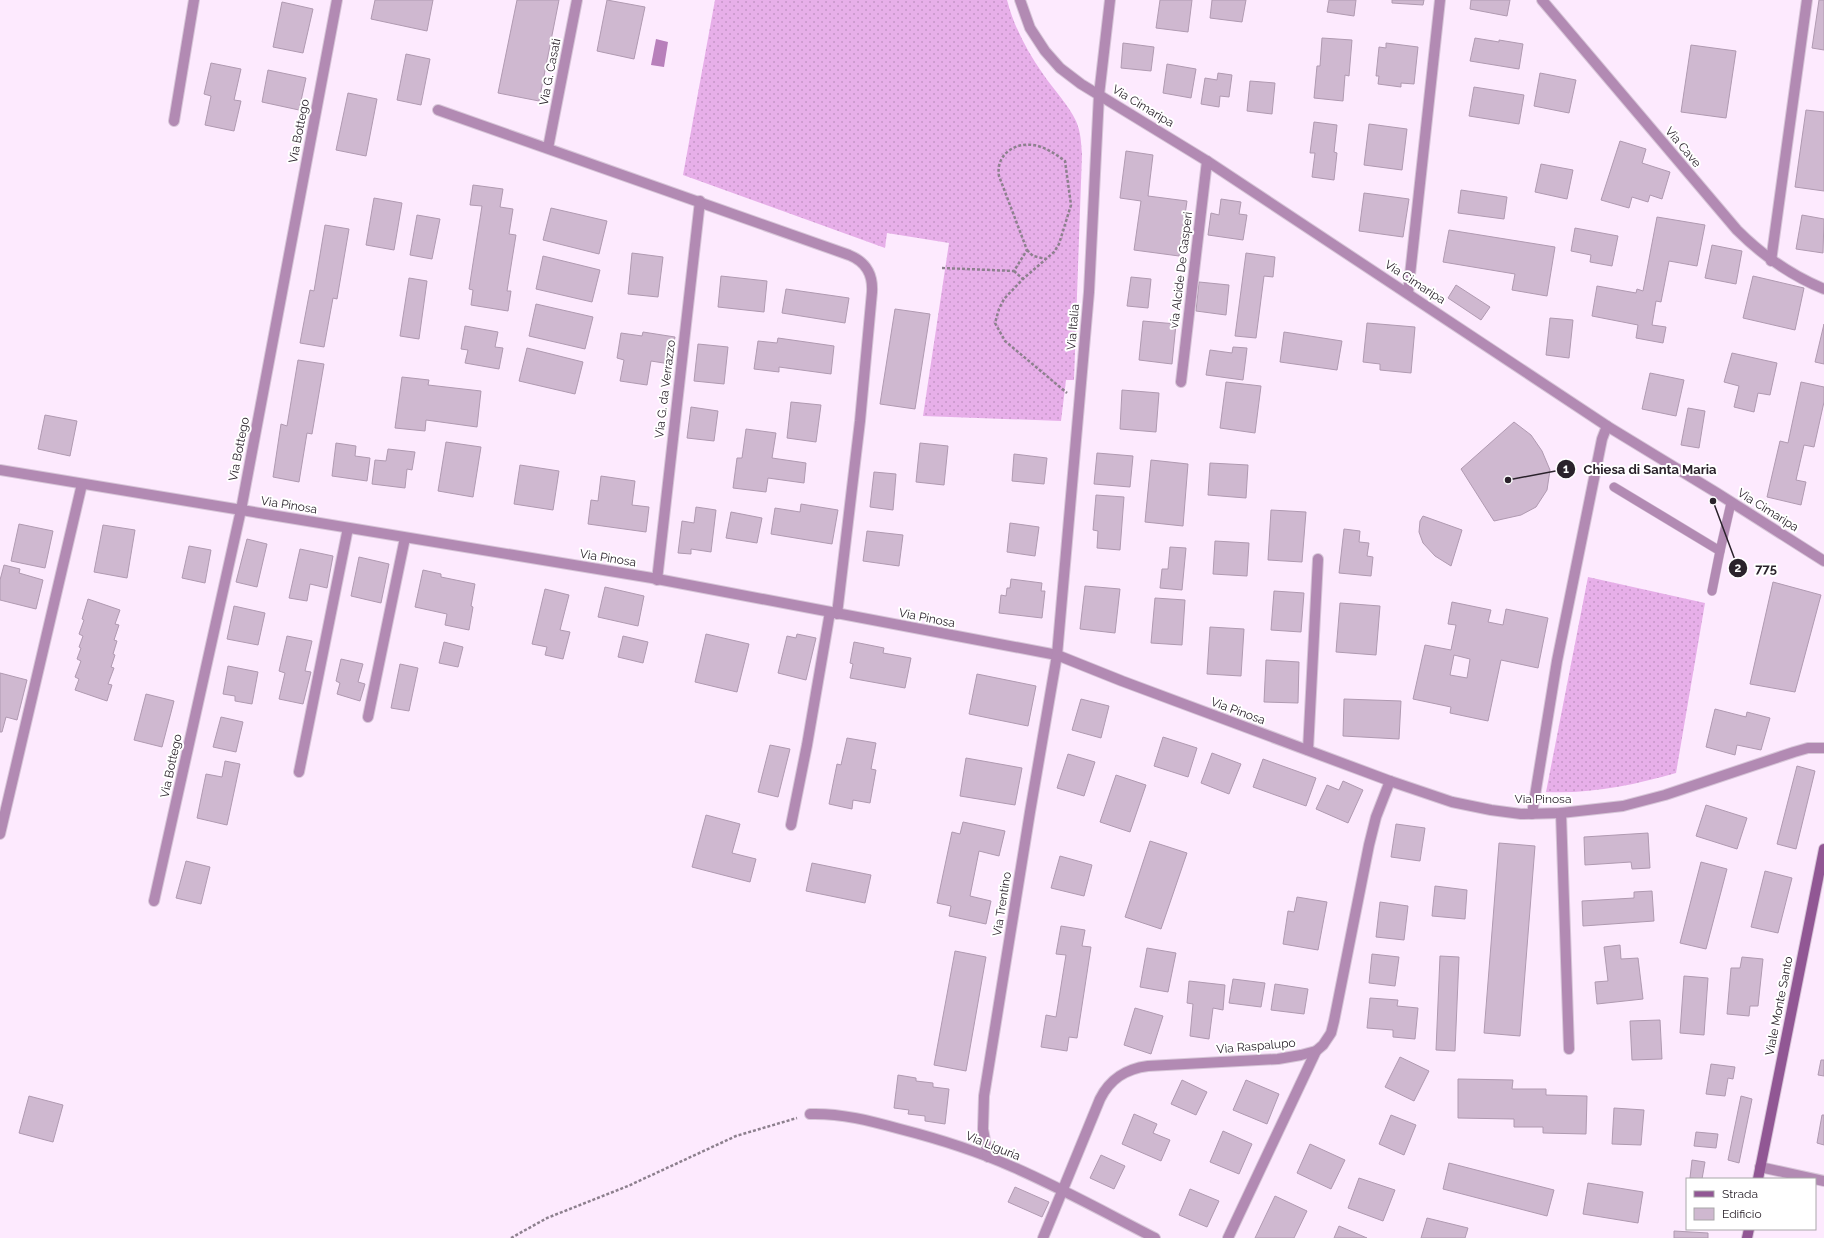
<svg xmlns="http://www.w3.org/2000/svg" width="1824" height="1238" viewBox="0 0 1824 1238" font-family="Raleway,sans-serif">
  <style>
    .grass { fill: url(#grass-dots) }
    .water { fill: #b880bb }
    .building { fill: #cfb8d0; stroke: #b09ab1; fill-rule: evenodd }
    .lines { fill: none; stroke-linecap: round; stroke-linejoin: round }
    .lane-casing { stroke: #d7c6d8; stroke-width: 10 }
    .street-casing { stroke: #d7c6d8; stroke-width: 12 }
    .secondary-casing { stroke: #d7c6d8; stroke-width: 12 }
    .path { stroke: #8d808e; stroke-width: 2.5; stroke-dasharray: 3 2; stroke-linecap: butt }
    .lane { stroke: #b28ab3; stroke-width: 9 }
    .street { stroke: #b28ab3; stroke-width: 10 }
    .secondary { stroke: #915794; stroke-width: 10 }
    .labels { text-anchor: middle; stroke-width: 4; stroke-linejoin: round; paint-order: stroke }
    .street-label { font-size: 12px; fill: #2a222b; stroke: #fff }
    .leader { fill: none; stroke: #2a222b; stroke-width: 1.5 }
    .callout-dot { fill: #2a222b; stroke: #fff; stroke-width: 1.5 }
    .mark-label { font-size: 12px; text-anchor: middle; font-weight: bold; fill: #fff }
    .callout-label { font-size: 13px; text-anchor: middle; font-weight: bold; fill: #2a222b; stroke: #fff; stroke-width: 4; stroke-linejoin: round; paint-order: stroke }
  </style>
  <defs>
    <pattern id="grass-dots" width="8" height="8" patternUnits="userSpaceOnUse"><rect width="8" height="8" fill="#e7afe9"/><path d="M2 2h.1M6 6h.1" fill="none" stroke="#c696c8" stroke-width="1.8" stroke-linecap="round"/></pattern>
  </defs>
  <rect width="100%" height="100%" fill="#fdeafe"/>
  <g class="grass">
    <path d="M715 0H1007C1014 27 1027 51 1043 74 1054 90 1068 104 1076 121 1081 132 1081 143 1082 154L1074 380H1066L1061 421 923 416 949 243 887 233 885 248 683 175Z"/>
    <path d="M1588 577 1705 603 1676 773C1634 785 1591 794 1546 792Z"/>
  </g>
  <polygon class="water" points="656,39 668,42 664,67 651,65"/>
  <g class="building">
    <polygon points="375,0 433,0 427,31 371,19"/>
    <polygon points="517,0 559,0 539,101 498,93"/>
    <polygon points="607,0 645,7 634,59 597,51"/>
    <polygon points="1160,0 1192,0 1188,32 1156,28"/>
    <polygon points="1212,0 1246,0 1242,22 1210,18"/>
    <polygon points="1329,0 1356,0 1354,16 1327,12"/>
    <polygon points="1392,0 1424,0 1423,5 1392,3"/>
    <polygon points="1471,0 1510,0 1507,16 1470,9"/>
    <polygon points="1819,0 1824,0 1824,50 1812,48"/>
    <polygon points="282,2 313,9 303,53 273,47"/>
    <polygon points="1322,38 1352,40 1349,76 1345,75 1343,101 1314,98 1317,66 1320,66"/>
    <polygon points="1475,38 1499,42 1499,40 1523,44 1519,69 1470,61"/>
    <polygon points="1123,43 1154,47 1151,71 1121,68"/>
    <polygon points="1386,43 1418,47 1414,84 1401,83 1401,87 1378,84 1379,76 1376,76 1379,47 1386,48"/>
    <polygon points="1691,45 1736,51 1726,118 1681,112"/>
    <polygon points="406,54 430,59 421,105 397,100"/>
    <polygon points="211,63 241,69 234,100 241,101 234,131 205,125 211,96 204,94"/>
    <polygon points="1167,64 1196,69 1191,98 1163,93"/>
    <polygon points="268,70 306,78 299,110 262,102"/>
    <polygon points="1218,73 1232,75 1229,97 1220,96 1219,107 1201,104 1205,78 1217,80"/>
    <polygon points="1540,73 1576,80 1569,113 1534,106"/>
    <polygon points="1250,81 1275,83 1272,114 1247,111"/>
    <polygon points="1474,87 1524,95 1519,124 1469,116"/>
    <polygon points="348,93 377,99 366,156 336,150"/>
    <polygon points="1806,110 1824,112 1824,191 1795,187"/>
    <polygon points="1314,122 1337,125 1334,152 1337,153 1334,180 1312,177 1315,153 1310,153"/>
    <polygon points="1369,124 1407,129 1402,170 1364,165"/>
    <polygon points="1620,141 1646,149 1642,163 1670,172 1662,199 1650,195 1648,202 1632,197 1629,208 1601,200"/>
    <polygon points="1126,151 1153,155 1148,196 1187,201 1179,256 1134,250 1141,201 1120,198"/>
    <polygon points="1541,164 1573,170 1567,199 1535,192"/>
    <polygon points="473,185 503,189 500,207 513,209 509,234 516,235 507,291 511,291 508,311 471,305 473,290 469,289 482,206 470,205"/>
    <polygon points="1461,190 1507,197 1504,219 1458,213"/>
    <polygon points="1364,193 1409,199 1403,237 1359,231"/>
    <polygon points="374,198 402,203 394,250 366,245"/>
    <polygon points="1221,199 1241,202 1239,214 1247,215 1243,240 1208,235 1211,213 1219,215"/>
    <polygon points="551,208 607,221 599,254 543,240"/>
    <polygon points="417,215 440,219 432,259 410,255"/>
    <polygon points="1802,215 1824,219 1823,253 1796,249"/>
    <polygon points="1657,217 1705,225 1697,266 1669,261 1661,302 1656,301 1652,325 1666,327 1663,343 1636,338 1638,325 1592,316 1597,286 1636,293 1637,289 1643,291"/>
    <polygon points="325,225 349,229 337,299 333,298 324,347 300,343 310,290 314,291"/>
    <polygon points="1575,228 1618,236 1612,266 1590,262 1591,255 1571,251"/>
    <polygon points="1449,230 1555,247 1547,296 1512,290 1515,274 1443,262"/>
    <polygon points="1712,245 1742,251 1736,284 1705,278"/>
    <polygon points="632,253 663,257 658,297 628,294"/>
    <polygon points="1246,253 1275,257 1273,277 1264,276 1256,338 1235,336"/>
    <polygon points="543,256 600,270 592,302 536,289"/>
    <polygon points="721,276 767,281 764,312 718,307"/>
    <polygon points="1753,276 1804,288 1795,330 1743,318"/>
    <polygon points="1131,277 1151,279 1148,308 1127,306"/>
    <polygon points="409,278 427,281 419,339 400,336"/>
    <polygon points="1199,282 1229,285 1226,315 1196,311"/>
    <polygon points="1456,285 1490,307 1481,320 1448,298"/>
    <polygon points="786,289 849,298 845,323 782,313"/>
    <polygon points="536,304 593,317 585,349 529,336"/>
    <polygon points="895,309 930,314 915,409 880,404"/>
    <polygon points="1550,318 1573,320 1569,358 1546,355"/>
    <polygon points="1143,321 1176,324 1172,364 1139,360"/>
    <polygon points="1367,323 1415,327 1411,373 1380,370 1380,364 1363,362"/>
    <polygon points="1824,324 1824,364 1815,362"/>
    <polygon points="465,326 498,332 495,347 503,348 499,369 465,363 468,350 461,349"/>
    <polygon points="643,332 675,337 670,364 651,361 647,385 620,381 624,360 617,358 621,333 642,336"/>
    <polygon points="1284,332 1342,341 1337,370 1280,362"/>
    <polygon points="778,338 834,346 831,374 779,367 779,372 754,369 758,341 777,343"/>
    <polygon points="698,344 728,347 724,384 694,381"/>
    <polygon points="1233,347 1247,348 1243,380 1206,375 1210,350 1232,353"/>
    <polygon points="527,348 583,362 575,394 519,381"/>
    <polygon points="1732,353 1777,363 1770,395 1758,393 1754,412 1734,407 1739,386 1724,382"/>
    <polygon points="298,360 324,364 312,434 307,433 299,482 273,477 281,424 287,426"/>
    <polygon points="1650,373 1684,380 1676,416 1642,409"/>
    <polygon points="402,377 429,380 428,385 481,391 477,427 426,420 425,431 395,428"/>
    <polygon points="1226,382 1261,386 1255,433 1220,428"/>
    <polygon points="1801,382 1824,387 1824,402 1814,447 1804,445 1796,480 1806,482 1801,505 1767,497 1780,441 1788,443"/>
    <polygon points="1122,390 1159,393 1156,432 1120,429"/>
    <polygon points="791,402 821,405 816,442 787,438"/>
    <polygon points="691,407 718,411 714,441 687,438"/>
    <polygon points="1688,408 1705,411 1699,448 1681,445"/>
    <polygon points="45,415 77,421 70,456 38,449"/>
    <polygon points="1514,422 1531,435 1542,451 1550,470 1547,490 1536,507 1521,515 1494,521 1461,469"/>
    <polygon points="746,429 776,433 772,458 806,463 804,483 768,478 766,492 733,488 737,458 742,458"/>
    <polygon points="446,442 481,447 473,497 438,491"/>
    <polygon points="336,443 356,446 355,456 370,458 367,481 332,476"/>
    <polygon points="920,443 948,446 944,485 916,482"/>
    <polygon points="388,449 415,452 412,470 407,469 405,488 372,484 375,460 386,461"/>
    <polygon points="1097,453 1133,456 1130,487 1094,484"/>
    <polygon points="1014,454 1047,458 1044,484 1012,481"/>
    <polygon points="1151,460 1188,464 1183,526 1145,522"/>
    <polygon points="1210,463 1248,465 1246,498 1208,495"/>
    <polygon points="520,465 559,471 553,510 514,504"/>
    <polygon points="874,472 896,474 893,510 870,507"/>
    <polygon points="601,476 635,481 632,505 649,507 646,532 588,524 591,500 598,501"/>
    <polygon points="1096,495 1124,497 1120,550 1097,548 1098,531 1093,530"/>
    <polygon points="801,504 838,510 832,544 771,534 775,508 800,512"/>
    <polygon points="696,507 716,510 711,552 691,549 691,554 678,553 682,521 694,523"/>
    <polygon points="1271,510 1306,512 1302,562 1268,560"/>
    <polygon points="731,512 762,518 757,543 726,538"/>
    <polygon points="1423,516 1462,530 1451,566 1435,556 1423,543 1419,532 1420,521"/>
    <polygon points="1010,523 1039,527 1035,556 1007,552"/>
    <polygon points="19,524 53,531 45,568 11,561"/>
    <polygon points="103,525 135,530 127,578 94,572"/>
    <polygon points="1344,529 1360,531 1359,542 1369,543 1367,556 1373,557 1371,576 1339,573"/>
    <polygon points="867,531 903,535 899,566 863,561"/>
    <polygon points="247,539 267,544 257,587 236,582"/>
    <polygon points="1215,541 1249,543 1247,576 1213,574"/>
    <polygon points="189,546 211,550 205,583 182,578"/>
    <polygon points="1170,547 1186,548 1182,590 1160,588 1162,569 1168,569"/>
    <polygon points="300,549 333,556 327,588 310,584 307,601 289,598"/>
    <polygon points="359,557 389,564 381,603 351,596"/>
    <polygon points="4,565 20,569 19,573 43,580 36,609 0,600 0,580"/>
    <polygon points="423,570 441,574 441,577 475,584 471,606 473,607 469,630 445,625 447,614 415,607"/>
    <polygon points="1011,579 1042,583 1041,591 1045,591 1042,618 999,613 1001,595 1006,596 1007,588 1010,588"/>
    <polygon points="1773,582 1821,595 1795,692 1750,684"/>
    <polygon points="1085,586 1120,589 1115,633 1080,629"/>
    <polygon points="605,587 644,596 638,626 598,617"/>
    <polygon points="545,589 569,595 560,630 570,632 563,659 545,655 547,647 532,644"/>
    <polygon points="1274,591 1304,593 1301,632 1271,630"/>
    <polygon points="1155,598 1185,600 1182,645 1151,643"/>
    <polygon points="88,599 120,610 115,624 119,625 114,640 117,641 113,654 115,655 111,667 114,668 108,684 112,685 107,701 75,690 79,679 75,677 81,661 77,659 81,648 79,647 83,636 79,634 84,620 82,619"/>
    <path d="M1452 602 1491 610 1488 622 1503 625 1506 609 1548 618 1538 668 1501 660 1488 721 1450 713 1451 707 1413 699 1425 645 1451 650 1456 625 1448 624ZM1454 655 1470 659 1467 678 1450 675Z"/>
    <polygon points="1340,603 1380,606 1376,655 1336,652"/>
    <polygon points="234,606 265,613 258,645 227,639"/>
    <polygon points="1210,627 1244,629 1241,676 1207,674"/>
    <polygon points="706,634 749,644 737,692 695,682"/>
    <polygon points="797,634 816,638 806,680 778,673 787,636 796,638"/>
    <polygon points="287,636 312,641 305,671 311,672 303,704 279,699 285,673 279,671"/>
    <polygon points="623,636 648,642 643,663 618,657"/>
    <polygon points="444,642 463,647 458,667 439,663"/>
    <polygon points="854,642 884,648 883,653 911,658 905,688 850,678 853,664 850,663"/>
    <polygon points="341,659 363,664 358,682 365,684 360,701 337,694 340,683 336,681"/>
    <polygon points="1266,660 1299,662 1298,703 1264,702"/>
    <polygon points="400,664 418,668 409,711 391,708"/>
    <polygon points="228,666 258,672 252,704 235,701 235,696 223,694"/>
    <polygon points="0,673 27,680 17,720 6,717 2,732 0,732"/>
    <polygon points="977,674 1036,686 1028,726 969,714"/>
    <polygon points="146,694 174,701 162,747 134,740"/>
    <polygon points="1081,699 1109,706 1101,738 1072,730"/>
    <polygon points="1344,699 1401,701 1399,739 1343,736"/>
    <polygon points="1715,709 1746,717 1747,712 1770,718 1761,750 1737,745 1735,755 1706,747"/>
    <polygon points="221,717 243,722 236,752 213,747"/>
    <polygon points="1163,737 1197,748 1188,777 1154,766"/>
    <polygon points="847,738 876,743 871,769 876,770 870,803 853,800 852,809 829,804 837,764 841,765"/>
    <polygon points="770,745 790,749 778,797 758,792"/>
    <polygon points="1212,753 1241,764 1229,794 1201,783"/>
    <polygon points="1068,754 1095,762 1084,796 1057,788"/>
    <polygon points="966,758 1022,768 1015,805 960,796"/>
    <polygon points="1263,759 1316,778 1306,806 1253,787"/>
    <polygon points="225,761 240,764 227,825 197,818 206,774 222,777"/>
    <polygon points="1797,766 1815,771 1796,849 1777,844"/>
    <polygon points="1116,775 1146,785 1130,832 1100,822"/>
    <polygon points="1343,781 1363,790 1348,823 1316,809 1327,785 1339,790"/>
    <polygon points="1706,805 1747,818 1737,849 1696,836"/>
    <polygon points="706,815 740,824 732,853 756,859 750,882 692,867"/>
    <polygon points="963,822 1005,831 999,856 979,851 970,896 991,901 986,924 949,916 951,906 937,903 952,832 960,834"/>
    <polygon points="1396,824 1425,828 1420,861 1391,857"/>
    <polygon points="1648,833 1650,868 1632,869 1631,862 1585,865 1584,837"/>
    <polygon points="1150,841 1187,853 1161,929 1125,917"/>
    <polygon points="1499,843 1535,846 1520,1036 1484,1033"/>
    <polygon points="1060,856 1092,865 1084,896 1051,888"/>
    <polygon points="186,861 210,867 201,904 176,898"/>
    <polygon points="1701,862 1727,869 1706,949 1680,943"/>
    <polygon points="812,863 871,875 865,903 806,891"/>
    <polygon points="1765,871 1792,878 1778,933 1751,927"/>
    <polygon points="1435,886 1467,890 1465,919 1432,916"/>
    <polygon points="1652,891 1654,921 1583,926 1582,901 1634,898 1634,892"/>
    <polygon points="1297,897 1327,902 1318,950 1283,944 1288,911 1294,912"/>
    <polygon points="1380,902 1408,906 1404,940 1376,937"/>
    <polygon points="1061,926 1085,930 1082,946 1091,947 1077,1038 1069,1037 1067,1051 1041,1047 1046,1015 1056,1017 1066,955 1056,954"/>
    <polygon points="1620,945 1621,959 1638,958 1643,999 1597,1004 1595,982 1608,981 1604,947"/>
    <polygon points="1147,948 1176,953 1168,992 1140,987"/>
    <polygon points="955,951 986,957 966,1071 934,1065"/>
    <polygon points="1372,954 1399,957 1395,986 1369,983"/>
    <polygon points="1440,956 1459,957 1455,1051 1436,1050"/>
    <polygon points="1742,957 1763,959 1758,1006 1750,1006 1749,1016 1727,1014 1731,968 1740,968"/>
    <polygon points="1684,976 1708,978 1704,1035 1680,1033"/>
    <polygon points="1233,979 1265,983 1261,1007 1229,1003"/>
    <polygon points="1189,981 1225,985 1223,1010 1213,1008 1209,1039 1190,1036 1193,1004 1187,1003"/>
    <polygon points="1275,984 1308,989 1304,1014 1271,1010"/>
    <polygon points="1370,998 1398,1000 1397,1006 1418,1008 1415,1039 1393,1037 1393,1030 1367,1028"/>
    <polygon points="1135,1008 1163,1016 1151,1054 1124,1045"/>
    <polygon points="1660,1020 1662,1059 1632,1060 1630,1021"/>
    <polygon points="1400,1057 1429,1071 1414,1101 1385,1087"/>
    <polygon points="1821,1060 1824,1060 1824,1076 1818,1075"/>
    <polygon points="1711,1064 1735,1067 1733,1079 1728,1078 1725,1096 1706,1094"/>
    <polygon points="898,1075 916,1078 916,1081 933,1083 933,1087 949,1089 945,1124 925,1121 925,1116 908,1114 909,1110 894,1108"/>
    <polygon points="1458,1079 1513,1080 1512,1089 1546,1089 1546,1095 1587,1096 1586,1134 1543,1133 1543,1127 1514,1127 1514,1119 1458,1118"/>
    <polygon points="1182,1080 1207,1092 1196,1115 1171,1104"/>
    <polygon points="1246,1080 1279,1094 1267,1124 1233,1110"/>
    <polygon points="29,1096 63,1105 53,1142 19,1133"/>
    <polygon points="1741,1096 1752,1099 1739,1163 1728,1160"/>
    <polygon points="1614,1108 1644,1110 1641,1145 1612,1144"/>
    <polygon points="1134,1114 1157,1124 1153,1133 1170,1140 1161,1161 1122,1144"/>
    <polygon points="1391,1115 1416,1125 1404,1155 1379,1144"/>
    <polygon points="1822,1115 1824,1115 1824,1145 1817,1143"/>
    <polygon points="1223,1131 1252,1144 1239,1174 1210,1162"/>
    <polygon points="1696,1132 1718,1134 1716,1148 1694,1146"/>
    <polygon points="1310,1144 1345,1160 1331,1189 1297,1173"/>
    <polygon points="1101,1155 1125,1166 1114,1189 1090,1178"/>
    <polygon points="1692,1160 1705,1162 1702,1179 1690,1178"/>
    <polygon points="1449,1163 1554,1190 1547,1216 1443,1189"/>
    <polygon points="1359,1178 1395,1190 1383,1221 1348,1208"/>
    <polygon points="1588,1183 1643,1192 1638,1223 1583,1214"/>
    <polygon points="1015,1187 1049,1202 1042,1217 1008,1202"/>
    <polygon points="1190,1189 1219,1201 1207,1227 1179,1215"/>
    <polygon points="1275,1196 1307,1211 1294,1238 1255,1238"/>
    <polygon points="1427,1218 1468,1228 1465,1238 1421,1238"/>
    <polygon points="1339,1226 1367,1238 1334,1238"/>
    <polygon points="1674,1231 1708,1233 1708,1238 1674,1238"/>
  </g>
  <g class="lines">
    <defs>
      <g id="lane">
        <polyline points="1614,487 1720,551 1712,591"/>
        <polyline points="1720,551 1731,503"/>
      </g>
      <g id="street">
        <polyline points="1020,0 1030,28 1045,51 1060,68 1081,84 1207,161 1607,426 1717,493 1824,561"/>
        <path d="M1542 0 1737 230C1763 256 1790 275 1824 289"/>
        <path d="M438 110 849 255C866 262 873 274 872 292L860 421 837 614"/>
        <polyline points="174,121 194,0"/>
        <polyline points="548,148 577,0"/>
        <polyline points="1771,261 1807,0"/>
        <polyline points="1408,293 1440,0"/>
        <polyline points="1181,382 1207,161"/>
        <polyline points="0,470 652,578 1057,655 1122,681 1390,781 1452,802 1491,810 1521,814 1561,813 1623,806 1665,795 1794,752 1808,748 1824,748"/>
        <polyline points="657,580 700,201"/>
        <polyline points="368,717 405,538"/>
        <polyline points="1308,750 1318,559"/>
        <polyline points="299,772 348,528"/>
        <polyline points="1561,813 1569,1049"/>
        <polyline points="1532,814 1557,661 1602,439 1607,426"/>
        <polyline points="791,825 807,745 830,612"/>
        <polyline points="0,834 82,484"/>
        <polyline points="154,901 241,510 337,0"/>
        <path d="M810 1114C841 1113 871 1121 900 1129 939 1139 977 1151 1013 1167 1061 1188 1108 1214 1155 1238"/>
        <polyline points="988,1157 983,1129 984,1096 1030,812 1057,655 1089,292 1099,95 1110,0"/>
        <polyline points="1760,1167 1824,1181"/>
        <path d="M1043 1238 1100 1099C1110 1079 1125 1069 1148 1066L1278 1059 1301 1055 1316 1051 1323 1045 1331 1033 1334 1021 1369 845 1376 817 1390 781"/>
        <polyline points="1228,1238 1316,1051"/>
      </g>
      <g id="secondary">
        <polyline points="1758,1179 1824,849"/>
        <polyline points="1747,1238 1749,1229"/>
      </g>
    </defs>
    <use href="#lane" class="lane-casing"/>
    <use href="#street" class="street-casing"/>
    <use href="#secondary" class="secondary-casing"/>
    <g class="path">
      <polyline points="1027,250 1033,256 1046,259"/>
      <path d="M942 268 1014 271 1027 250 999 176C995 152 1020 139 1041 147 1050 150 1058 156 1065 161L1071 205 1059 244 1054 252 1023 279 1004 299 999 309 995 323 1005 341 1067 393"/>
      <polyline points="1014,271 1023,279"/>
      <polyline points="511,1238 547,1218 628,1186 736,1136 797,1118"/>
    </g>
    <use href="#lane" class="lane"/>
    <use href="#street" class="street"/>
    <use href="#secondary" class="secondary"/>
  </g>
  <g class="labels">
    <g class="street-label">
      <text transform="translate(550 72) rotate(-79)" y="4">Via G. Casati</text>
      <text transform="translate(1143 106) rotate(31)" y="4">Via Cimaripa</text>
      <text transform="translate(299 131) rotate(-79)" y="4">Via Bottego</text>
      <text transform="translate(1683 147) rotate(50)" y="4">Via Cave</text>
      <text transform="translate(1181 270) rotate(-83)" y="4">via Alcide De Gasperi</text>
      <text transform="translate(1415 282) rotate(33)" y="4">Via Cimaripa</text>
      <text transform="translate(1073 327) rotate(-85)" y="4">Via Italia</text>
      <text transform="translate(665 389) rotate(-83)" y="4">Via G. da Verrazzo</text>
      <text transform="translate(239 449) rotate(-79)" y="4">Via Bottego</text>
      <text transform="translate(289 505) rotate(9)" y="4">Via Pinosa</text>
      <text transform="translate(1768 510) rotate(32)" y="4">Via Cimaripa</text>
      <text transform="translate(608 558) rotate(9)" y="4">Via Pinosa</text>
      <text transform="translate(927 618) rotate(11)" y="4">Via Pinosa</text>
      <text transform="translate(1238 711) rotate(20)" y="4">Via Pinosa</text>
      <text transform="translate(171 766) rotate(-78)" y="4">Via Bottego</text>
      <text x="1543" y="803">Via Pinosa</text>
      <text transform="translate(1002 904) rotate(-81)" y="4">Via Trentino</text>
      <text transform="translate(1779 1006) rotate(-79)" y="4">Viale Monte Santo</text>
      <text transform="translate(1256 1046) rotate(-5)" y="4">Via Raspalupo</text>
      <text transform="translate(993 1146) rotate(22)" y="4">Via Liguria</text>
    </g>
  </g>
  <path class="leader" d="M1508 480L1566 469M1713 501L1738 568"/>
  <g class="callout-dot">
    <circle cx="1508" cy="480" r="4"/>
    <circle cx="1713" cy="501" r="4"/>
    <circle cx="1566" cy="469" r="10"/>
    <circle cx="1738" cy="568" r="10"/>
  </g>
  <g class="mark-label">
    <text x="1566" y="473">1</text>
    <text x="1738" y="572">2</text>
  </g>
  <g class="callout-label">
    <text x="1650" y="474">Chiesa di Santa Maria</text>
    <text x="1766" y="573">775</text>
  </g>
  <rect x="1686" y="1178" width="130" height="52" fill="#ffffff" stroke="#aaa7aa"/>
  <rect x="1694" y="1191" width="20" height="6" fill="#915794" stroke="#aaa7aa"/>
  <text x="1722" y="1198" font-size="12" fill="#2a222b">Strada</text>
  <rect x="1694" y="1208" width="20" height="12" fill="#cfb8d0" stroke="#aaa7aa"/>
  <text x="1722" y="1218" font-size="12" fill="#2a222b">Edificio</text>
</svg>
